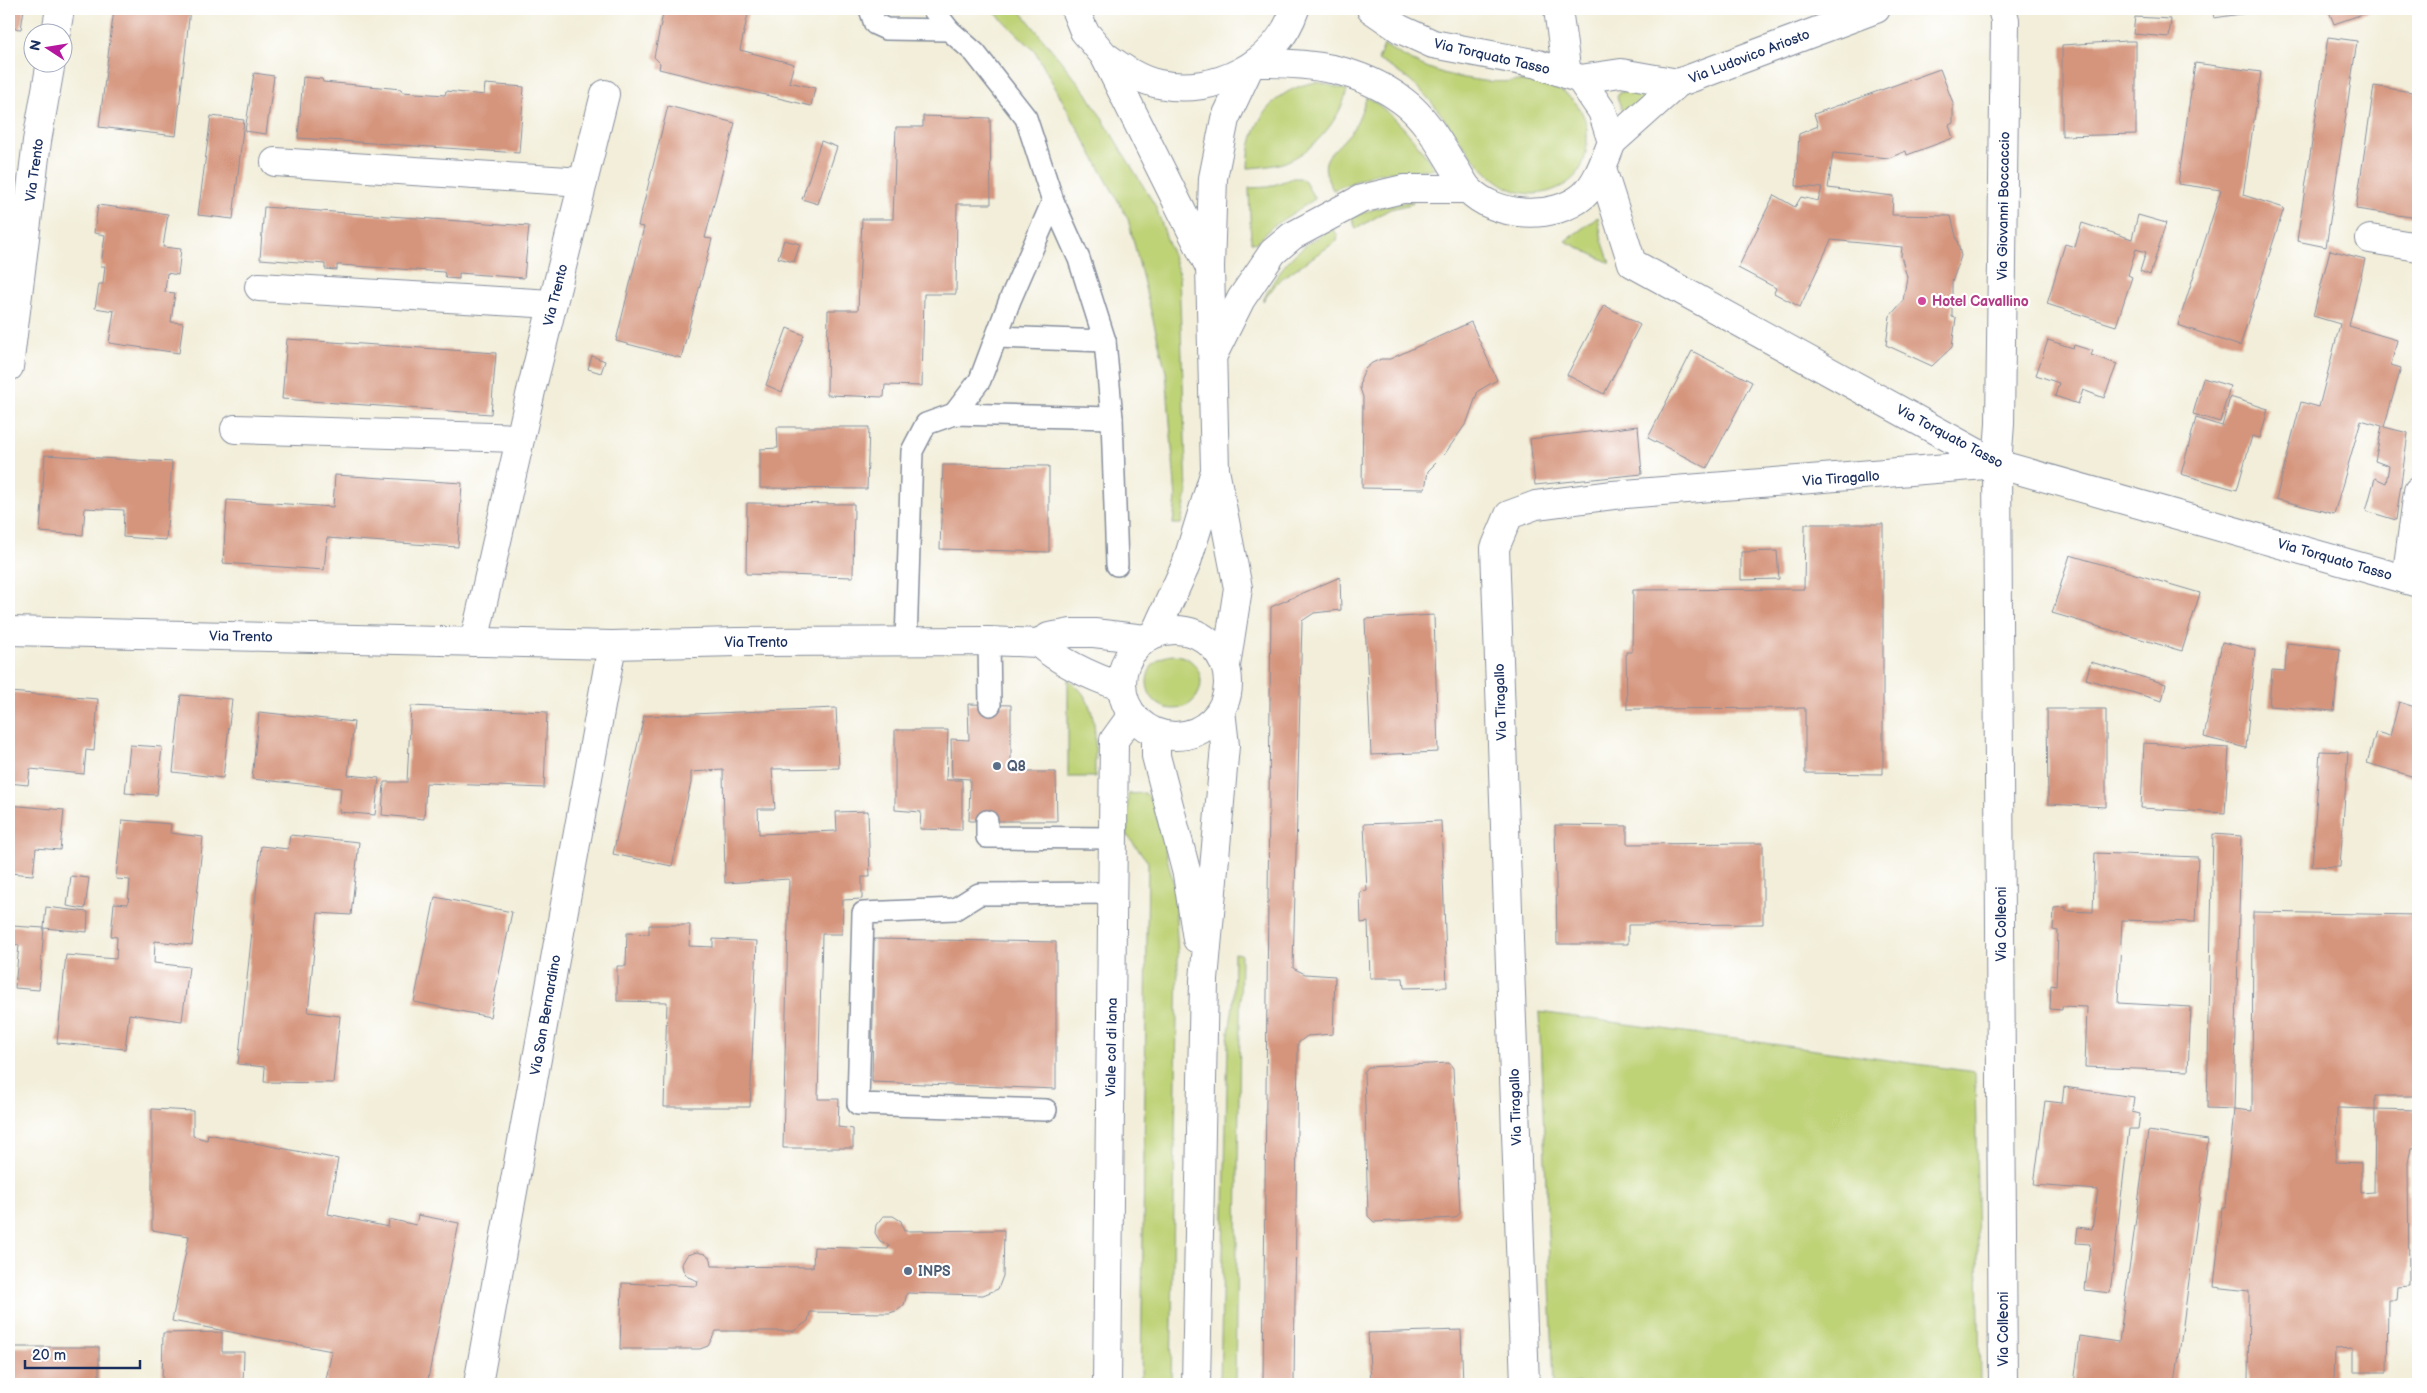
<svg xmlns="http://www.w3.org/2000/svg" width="2427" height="1393" viewBox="0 0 2427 1393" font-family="'Balsamiq Sans',sans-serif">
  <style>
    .green { fill: #bed276; stroke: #6c806a }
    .building { fill: #d5957d; fill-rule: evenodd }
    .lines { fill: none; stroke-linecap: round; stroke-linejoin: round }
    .service-casing { stroke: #868e9c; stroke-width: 24 }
    .minor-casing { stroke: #868e9c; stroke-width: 30 }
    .tertiary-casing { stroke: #868e9c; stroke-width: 30 }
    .primary-casing { stroke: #868e9c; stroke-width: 30 }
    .service { stroke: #fff; stroke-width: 21 }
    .minor { stroke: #fff; stroke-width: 28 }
    .tertiary { stroke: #fff; stroke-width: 28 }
    .primary { stroke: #fff; stroke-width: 28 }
    .hotel-dot { fill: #d1479c; stroke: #fff; stroke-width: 2 }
    .service-dot { fill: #5c6f8a; stroke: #fff; stroke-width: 2 }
    .labels { text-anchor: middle; stroke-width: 4.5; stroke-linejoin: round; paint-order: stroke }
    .street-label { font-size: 14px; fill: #1b2f5e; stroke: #fff }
    .hotel-label { font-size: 14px; font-weight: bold; fill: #b23c85; stroke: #fff; text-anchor: start }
    .service-label { font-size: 14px; font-weight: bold; fill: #4e5e75; stroke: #fff; text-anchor: start }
  </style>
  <rect width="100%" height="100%" fill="#fff"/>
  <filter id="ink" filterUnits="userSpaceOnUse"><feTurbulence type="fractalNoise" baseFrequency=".02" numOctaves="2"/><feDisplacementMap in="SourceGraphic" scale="10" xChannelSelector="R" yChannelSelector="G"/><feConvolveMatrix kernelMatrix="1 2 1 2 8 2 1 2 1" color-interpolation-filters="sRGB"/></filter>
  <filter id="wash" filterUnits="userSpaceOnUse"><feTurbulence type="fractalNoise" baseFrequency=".0096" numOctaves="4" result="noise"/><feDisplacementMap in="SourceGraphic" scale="20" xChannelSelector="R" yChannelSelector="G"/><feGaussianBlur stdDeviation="1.12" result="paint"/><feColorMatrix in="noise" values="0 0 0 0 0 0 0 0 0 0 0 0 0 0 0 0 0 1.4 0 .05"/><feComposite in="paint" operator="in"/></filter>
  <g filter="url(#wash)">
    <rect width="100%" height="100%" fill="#f2eed9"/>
    <g class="green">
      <polygon points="991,9 1019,9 1086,92 1156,207 1179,274 1187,493 1181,524 1173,524 1176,499 1166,372 1128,219 1035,51"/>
      <path d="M1384 45C1403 57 1423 67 1446 74 1457 77 1471 79 1483 81 1518 84 1543 73 1572 99 1580 106 1586 119 1587 129 1588 152 1585 173 1564 185 1498 222 1462 135 1426 96 1412 81 1396 70 1378 60Z"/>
      <path d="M1317 82 1347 90C1341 118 1316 148 1290 160 1277 166 1262 167 1248 168 1249 124 1271 89 1317 82Z"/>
      <polygon points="1665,87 1625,118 1617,97 1620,92"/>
      <path d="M1367 97C1398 117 1414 139 1435 169L1377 173 1333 190C1316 157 1330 157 1350 133 1358 123 1362 109 1367 97Z"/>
      <polygon points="1293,178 1300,178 1305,182 1315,199 1273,226 1256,243 1251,242 1249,188 1268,187"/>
      <path d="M1413 201 1412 204 1390 209 1356 229 1352 218C1372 208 1391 204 1413 201Z"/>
      <polygon points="1598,217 1602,240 1610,263 1565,241"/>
      <path d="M1333 229 1338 236 1337 241 1279 280 1263 301C1282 263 1295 249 1333 229Z"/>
      <circle cx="1174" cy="682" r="27"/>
      <path d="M1068 679C1102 703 1094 740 1095 777H1068Z"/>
      <polygon points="1145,793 1152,800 1174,885 1178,955 1171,1384 1141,1384 1148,862 1127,835 1128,794"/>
      <polygon points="1234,953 1241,954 1235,1384 1220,1384 1228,1040 1233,1005"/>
      <polygon points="1539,1012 1975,1072 1980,1384 1554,1384"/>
    </g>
    <g id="blocks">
      <g class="building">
        <polygon points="9,9 24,9 21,29 9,28"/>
        <polygon points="114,9 190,9 176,136 99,127"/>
        <polygon points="664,9 749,9 740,50 794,64 789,82 815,88 811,106 659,69 660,63 654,57"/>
        <polygon points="2212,9 2266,9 2267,10 2214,18"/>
        <polygon points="2328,9 2377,9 2334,24"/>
        <polygon points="2135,17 2171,19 2169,37 2133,34"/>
        <polygon points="2328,37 2357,41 2326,247 2297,241"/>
        <polygon points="2127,41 2136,41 2136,134 2062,136 2062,45"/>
        <polygon points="2195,63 2261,72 2243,195 2284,208 2240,346 2178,325 2221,190 2178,184"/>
        <polygon points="1940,69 1953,103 1953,123 1949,125 1953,138 1907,155 1906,151 1889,158 1833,153 1828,188 1893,196 1892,215 1951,216 1961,256 1952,282 1952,317 1956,318 1952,347 1932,366 1886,345 1890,316 1903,301 1907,277 1901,256 1902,247 1831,240 1800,307 1774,293 1776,288 1738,268 1774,195 1795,207 1801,197 1818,201 1822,188 1796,186 1799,134 1818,126 1814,114"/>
        <polygon points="254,73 274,76 266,134 245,131"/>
        <polygon points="303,77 322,79 323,82 391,88 401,89 402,92 445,95 446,91 484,95 485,84 524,87 519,153 298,138"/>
        <polygon points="2374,86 2418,93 2418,218 2356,209"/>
        <polygon points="668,106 735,123 705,238 712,239 681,358 616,341 644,227 638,226"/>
        <polygon points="211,116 244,120 233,219 198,215"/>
        <polygon points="923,116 990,118 991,204 957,204 956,294 924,294 922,386 885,385 884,397 827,395 828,310 858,310 862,219 893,219 896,127 923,127"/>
        <polygon points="821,141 837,147 818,204 802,199"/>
        <polygon points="98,205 168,214 163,247 181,249 178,275 167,273 165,292 175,293 171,322 183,323 179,353 109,343 114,311 95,308 99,284 103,284 105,266 101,266 105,235 94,233"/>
        <polygon points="264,207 529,226 524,278 459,273 459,279 446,278 444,272 340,265 337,265 337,270 325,269 325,264 260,259"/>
        <polygon points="2138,215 2166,223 2150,275 2140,271 2146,252 2136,249 2128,275 2132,277 2116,326 2047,304 2065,244 2075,247 2082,223 2132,239"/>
        <polygon points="784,240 800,244 794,262 778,258"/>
        <polygon points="2330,250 2365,259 2349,326 2397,340 2391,365 2401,368 2384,427 2408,433 2396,520 2366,511 2375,478 2386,483 2389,466 2375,461 2382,426 2361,420 2334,514 2276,499 2301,402 2319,407 2340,324 2313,316"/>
        <polygon points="1604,305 1640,325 1604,394 1567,375"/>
        <polygon points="1471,322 1497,380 1478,391 1467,422 1444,455 1428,471 1425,489 1362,488 1363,397 1360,388 1361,378 1365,369 1372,363 1381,359 1390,359"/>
        <polygon points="787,328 804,335 782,392 766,385"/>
        <polygon points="287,339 496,353 491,414 282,399"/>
        <polygon points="2048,340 2073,348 2074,345 2093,351 2091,355 2117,364 2104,398 2083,390 2078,404 2055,396 2059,383 2036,375"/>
        <polygon points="1692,351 1752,382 1707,468 1648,438"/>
        <polygon points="592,356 605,361 601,373 588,369"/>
        <polygon points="2203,378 2230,386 2220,422 2193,414"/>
        <polygon points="2230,397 2268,409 2260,438 2252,436 2237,490 2181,474 2196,418 2222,426"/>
        <polygon points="1638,426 1642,474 1535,485 1530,439"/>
        <polygon points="777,427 869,427 867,489 760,488 760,449 778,448"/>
        <polygon points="45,455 172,462 166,540 123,537 124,510 85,508 83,535 40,532"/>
        <polygon points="943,465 1049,466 1049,552 940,549"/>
        <polygon points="335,475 462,483 458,547 327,538 324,570 223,563 227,500 333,507"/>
        <polygon points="747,503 854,504 853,577 746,574"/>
        <polygon points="1805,524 1883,524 1883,774 1805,773 1805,708 1627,709 1626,652 1632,652 1633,590 1804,589"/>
        <polygon points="1777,551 1779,579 1741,580 1741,552"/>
        <polygon points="2070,555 2200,593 2182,651 2052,613"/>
        <polygon points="1340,577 1341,610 1314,613 1302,621 1293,968 1305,974 1335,976 1333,1034 1307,1036 1298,1043 1294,1384 1263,1384 1271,607"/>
        <polygon points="1434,615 1438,752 1371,755 1365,619"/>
        <polygon points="2222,642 2255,650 2246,748 2204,737"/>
        <polygon points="2287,643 2340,649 2334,711 2269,706 2272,670 2285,671"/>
        <polygon points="2091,662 2166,684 2162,701 2086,679"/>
        <polygon points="9,692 98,699 94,751 86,750 84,774 30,769 28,785 9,783"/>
        <polygon points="181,695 232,699 223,778 173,772"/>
        <polygon points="2399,702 2418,708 2418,778 2367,763 2376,732 2390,736"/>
        <polygon points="968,704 1011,705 1011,772 1056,772 1057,821 969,821 970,779 952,778 951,739 969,740"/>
        <polygon points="411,706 547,712 544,788 426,783 424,819 382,815 384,782 407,782"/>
        <polygon points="836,708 839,768 772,769 775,809 758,809 759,834 837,831 836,812 868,811 870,877 862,877 862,899 843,900 842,934 822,934 818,1099 839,1099 838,1127 853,1129 853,1148 783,1148 789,879 725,883 723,770 691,772 691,783 672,866 613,854 644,716"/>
        <polygon points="2047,709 2106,709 2106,807 2048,804"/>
        <polygon points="259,712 354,722 348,775 379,778 375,815 339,812 341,788 252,779"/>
        <polygon points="895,730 948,730 946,780 962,780 962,830 920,829 921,812 895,810"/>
        <polygon points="2144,743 2229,748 2225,813 2141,808"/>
        <polygon points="130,745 162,747 157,795 125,793"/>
        <polygon points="2320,751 2348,752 2340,867 2312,866"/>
        <polygon points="9,805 64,810 60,850 36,848 33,875 9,873"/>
        <polygon points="122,820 171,824 170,833 203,837 192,945 155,941 154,963 189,967 182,1021 129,1014 125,1049 57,1043 66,955 116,959 117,937 111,936 114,903 128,904 130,880 116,879"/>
        <polygon points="1441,821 1447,987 1404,988 1403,978 1370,978 1368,922 1361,923 1360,892 1367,891 1364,824"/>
        <polygon points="1555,825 1627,826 1627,844 1763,843 1763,924 1628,925 1628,944 1557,944"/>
        <polygon points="2213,834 2241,836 2234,1109 2207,1108"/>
        <polygon points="290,835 359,842 351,915 318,913 317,920 308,1012 340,1016 333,1083 264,1082 265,1067 238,1064 261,846 288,849"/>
        <polygon points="2095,853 2198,857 2195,922 2122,920 2118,1003 2191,1007 2188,1071 2085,1067 2087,1007 2062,1006 2062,1010 2050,1009 2051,985 2056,986 2058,931 2053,930 2054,908 2066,907 2066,911 2093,912"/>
        <polygon points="71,876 89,878 85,909 67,906"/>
        <polygon points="435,897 512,912 490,1017 414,1002"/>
        <polygon points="46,907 88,912 87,932 44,928"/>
        <path d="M2253 912 2418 915V1096H2375V1109L2418 1110V1148L2411 1149 2408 1162 2409 1285 2398 1286 2397 1300H2388L2387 1372H2353V1348L2335 1349 2334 1384H2248L2249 1291 2214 1287 2222 1207H2225L2234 1109 2252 1111ZM2337 1108 2375 1109 2374 1192 2361 1193V1163L2336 1162Z"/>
        <polygon points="649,925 690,925 689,946 713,947 713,939 757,941 750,1107 664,1107 667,1002 617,1001 617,966 626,966 627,933 649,934"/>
        <polygon points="12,926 44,928 39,990 15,988 19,945 10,944"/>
        <polygon points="874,939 1056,942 1056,1089 872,1082"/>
        <polygon points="1449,1063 1453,1068 1460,1213 1455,1218 1374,1222 1368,1216 1364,1072 1368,1067"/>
        <polygon points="2064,1087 2134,1097 2132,1112 2140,1114 2138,1129 2129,1129 2110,1293 2085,1290 2090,1244 2076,1243 2078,1227 2092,1229 2098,1190 2034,1185 2045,1101 2062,1103"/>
        <polygon points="152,1109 193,1111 193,1136 207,1140 208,1134 338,1159 328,1214 388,1227 389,1219 416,1225 418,1215 459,1223 427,1384 325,1384 332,1351 172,1321 189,1236 152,1230"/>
        <polygon points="2148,1131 2208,1140 2175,1384 2074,1384 2080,1336 2119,1342"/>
        <polygon points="883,1216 893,1216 901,1221 904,1231 1004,1230 1003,1276 998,1289 983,1295 907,1293 904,1305 898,1310 890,1313 810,1312 808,1321 794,1331 716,1331 708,1346 700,1349 620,1349 622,1283 697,1286 698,1281 688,1277 683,1270 682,1264 687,1255 697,1252 705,1254 711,1259 712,1266 813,1267 814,1247 888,1249 889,1245 880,1241 875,1233 876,1225"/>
        <polygon points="1461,1330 1463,1384 1371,1384 1368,1333"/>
        <polygon points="222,1332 222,1352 244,1352 243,1384 162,1384 163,1333"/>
        <rect x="9" y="1347" width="90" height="37"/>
      </g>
    </g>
  </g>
  <g filter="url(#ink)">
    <use href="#blocks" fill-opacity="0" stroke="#868e9c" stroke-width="1"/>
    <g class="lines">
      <defs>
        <g id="service">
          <polyline points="870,9 875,24 886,29 949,30"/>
          <polyline points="933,9 949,30 975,53 1026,118 1053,201 1079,259 1105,341 1112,418 1117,565"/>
          <polyline points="997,337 1105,341"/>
          <polyline points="954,414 980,380 1010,300 1053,201"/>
          <polyline points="989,641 990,705"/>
          <polyline points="906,643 912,451 926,424 954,414 1112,418"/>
          <polyline points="987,821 987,837 1113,838"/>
          <polyline points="1046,1110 858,1104 863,913 955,909 979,894 1114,893"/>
        </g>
        <g id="minor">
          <polyline points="1558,9 1567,74"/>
          <polyline points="2002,9 2005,20 2000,424 1997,464 2003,1384"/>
          <polyline points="56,32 60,9"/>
          <polyline points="275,162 583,182"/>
          <polyline points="1602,169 1632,263 1997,464 2418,583"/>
          <polyline points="2370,239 2418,247"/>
          <polyline points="259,287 552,304"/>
          <polyline points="9,367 37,141 51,62"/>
          <polyline points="235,429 520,438"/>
          <polyline points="2406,580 2418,491"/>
          <polyline points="9,631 612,645 737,642 989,641 1038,643 1049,637 1071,633 1094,633 1145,639"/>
          <polyline points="474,642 531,391 605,94"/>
          <path d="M1038 643C1062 663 1092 677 1122 687"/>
          <polyline points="478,1384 612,645"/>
          <polyline points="1107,1384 1114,740 1132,715"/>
          <polyline points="1525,1384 1495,548 1509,515 1536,505 1613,495 1997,464"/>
        </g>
        <g id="tertiary">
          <path d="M1256 63C1309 62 1359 68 1403 101 1425 117 1440 144 1454 167 1459 174 1463 183 1468 189 1496 218 1554 221 1584 195 1598 182 1605 159 1612 142L1602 111 1580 79 1538 64 1433 44 1400 29 1371 9"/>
          <polyline points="1580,79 1621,73 1678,83"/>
          <polyline points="1612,142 1678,83 1876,9"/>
          <polyline points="1213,355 1241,299 1273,252 1292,236 1361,199 1403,189 1468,189"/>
        </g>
        <g id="primary">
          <polyline points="1075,9 1084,31 1104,55 1209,266"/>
          <path d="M1105 56C1122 68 1139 80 1159 84 1215 96 1277 64 1295 9"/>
          <circle cx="1175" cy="683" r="53"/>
          <polyline points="1155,633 1186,565 1214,474"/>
          <polyline points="1226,666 1238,588 1215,470 1210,267 1213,178 1225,119 1249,68"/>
          <polyline points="1156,733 1156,756 1187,874 1197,939"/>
          <polyline points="1196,1384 1204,980 1225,746 1221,710"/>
        </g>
      </defs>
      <use href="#service" class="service-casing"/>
      <use href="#minor" class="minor-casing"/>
      <use href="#tertiary" class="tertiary-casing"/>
      <use href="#primary" class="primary-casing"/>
      <use href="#service" class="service"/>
      <use href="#minor" class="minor"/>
      <use href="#tertiary" class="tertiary"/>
      <use href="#primary" class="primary"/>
    </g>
  </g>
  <circle class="hotel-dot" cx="1922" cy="301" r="5"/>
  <g class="service-dot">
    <circle cx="997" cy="766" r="5"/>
    <circle cx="908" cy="1271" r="5"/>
  </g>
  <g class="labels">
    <g class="street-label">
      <text transform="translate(1492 56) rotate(13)" y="5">Via Torquato Tasso</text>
      <text transform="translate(1749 56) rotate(-21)" y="5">Via Ludovico Ariosto</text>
      <text transform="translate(34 170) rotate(-82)" y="5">Via Trento</text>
      <text transform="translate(2003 206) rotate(-89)" y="5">Via Giovanni Boccaccio</text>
      <text transform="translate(555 295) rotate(-76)" y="5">Via Trento</text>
      <text transform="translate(1950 436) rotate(28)" y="5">Via Torquato Tasso</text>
      <text transform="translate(1841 478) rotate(-4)" y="5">Via Tiragallo</text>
      <text transform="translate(2335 559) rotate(16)" y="5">Via Torquato Tasso</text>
      <text transform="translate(241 636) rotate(1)" y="5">Via Trento</text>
      <text x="756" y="647">Via Trento</text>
      <text transform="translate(1500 702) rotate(-92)" y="5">Via Tiragallo</text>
      <text transform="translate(2001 924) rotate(-90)" y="5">Via Colleoni</text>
      <text transform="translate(545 1015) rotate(-80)" y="5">Via San Bernardino</text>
      <text transform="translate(1111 1047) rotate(-89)" y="5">Viale col di lana</text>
      <text transform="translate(1515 1107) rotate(-92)" y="5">Via Tiragallo</text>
      <text transform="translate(2003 1329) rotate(-90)" y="5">Via Colleoni</text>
    </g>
    <g class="hotel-label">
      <text x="1932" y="306">Hotel Cavallino</text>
    </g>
    <g class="service-label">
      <text x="1007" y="771">Q8</text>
      <text x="918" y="1276">INPS</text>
    </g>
  </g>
  <rect width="2427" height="1393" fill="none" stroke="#fff" stroke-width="30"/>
  <g transform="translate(48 48) rotate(282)"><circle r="24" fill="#ffffff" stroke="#a4acbf"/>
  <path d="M0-4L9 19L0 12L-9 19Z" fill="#b5179e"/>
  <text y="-8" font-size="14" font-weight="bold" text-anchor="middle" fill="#1b2f5e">N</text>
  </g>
  <path d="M25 1360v8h115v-8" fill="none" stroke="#1b2f5e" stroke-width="2.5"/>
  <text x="32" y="1360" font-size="15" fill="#1b2f5e" stroke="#ffffff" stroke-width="4" paint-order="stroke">20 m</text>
</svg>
